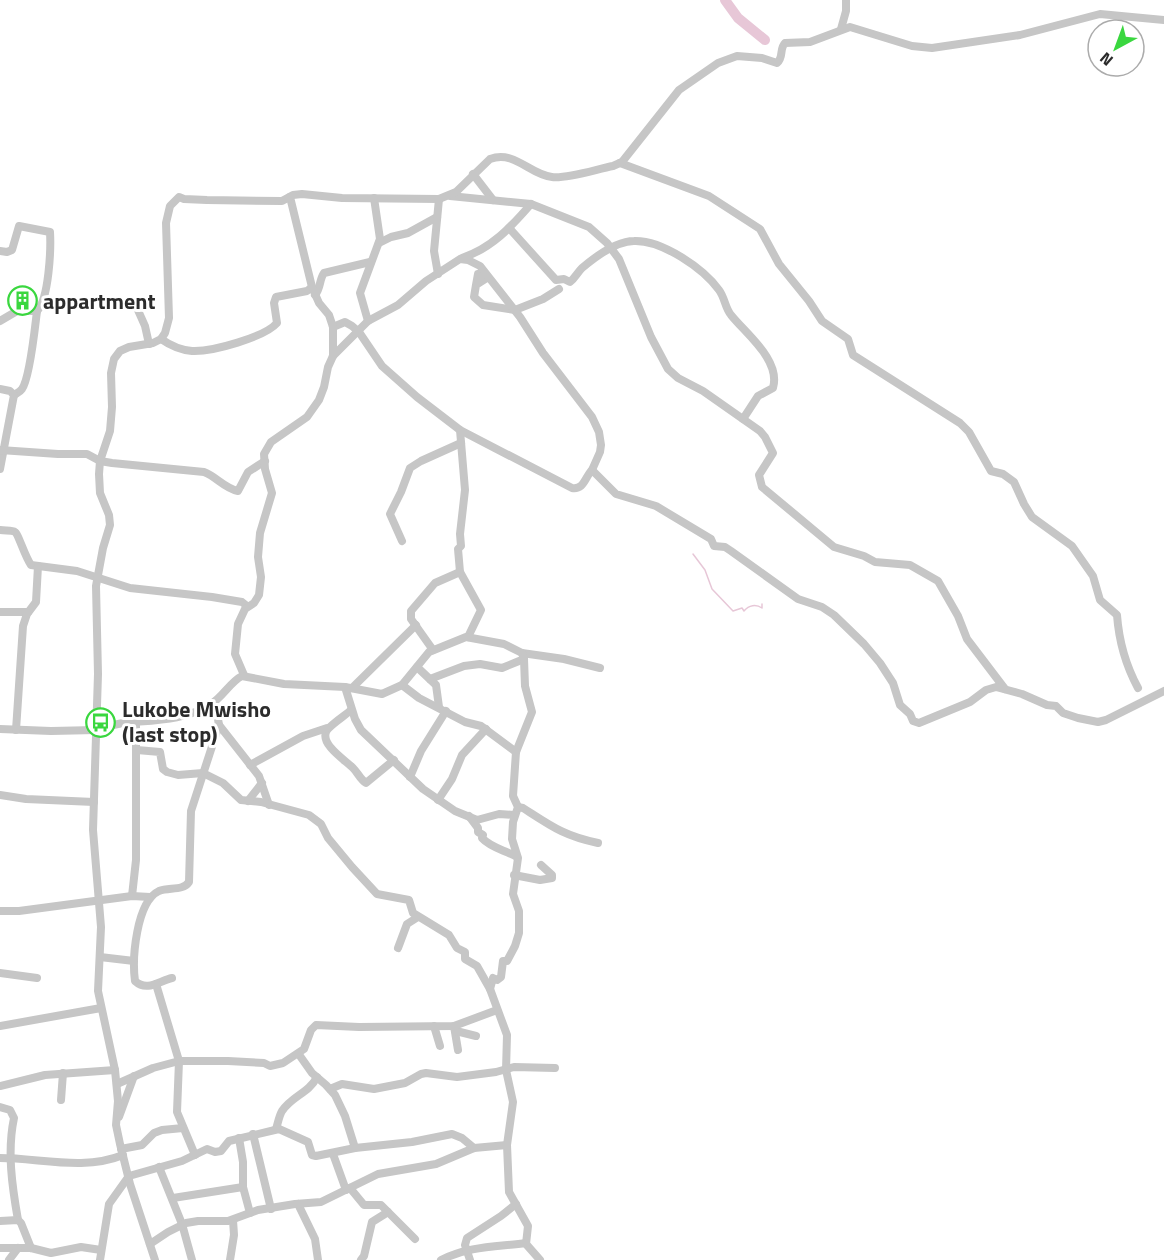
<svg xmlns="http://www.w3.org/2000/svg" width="1164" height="1260" viewBox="0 0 1164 1260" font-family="'Titillium Web',sans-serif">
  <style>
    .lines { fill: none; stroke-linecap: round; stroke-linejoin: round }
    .stream { stroke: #e7c7d7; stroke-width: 1.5 }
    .river { stroke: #e7c7d7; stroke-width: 10 }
    .minor { stroke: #c6c6c6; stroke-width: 8 }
    .labels { text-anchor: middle; stroke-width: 6; stroke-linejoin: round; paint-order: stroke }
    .poi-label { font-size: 22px; font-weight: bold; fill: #2c2c2c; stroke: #fff; text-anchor: start }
  </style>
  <rect width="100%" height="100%" fill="#fff"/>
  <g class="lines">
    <path class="stream" d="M693 554 705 570 712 589 733 611 742 608 744 611C749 605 756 604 762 608V604"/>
    <polyline class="river" points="725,0 738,18 765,40"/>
    <g class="minor">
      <polyline points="841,29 846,11 846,0"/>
      <path d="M620 163 709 196 760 229 779 264 809 301 822 321 848 339 853 355 960 423 969 432 991 471 1003 474 1014 482 1024 504 1032 517 1072 546 1093 576 1100 600 1117 615C1119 642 1125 664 1138 688"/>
      <polyline points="473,174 493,200"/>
      <polyline points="450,196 531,204 589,227 607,243 619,259 651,337 668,369 678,378 703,391 760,431 765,437 773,453 759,475 762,487 834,547 864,556 875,562 910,565 938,581 958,616 967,639 1005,689"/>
      <path d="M509 228 556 280 564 279 570 282C575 278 577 273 582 268 595 257 616 241 634 241 662 240 703 268 719 290 725 298 725 308 731 315 746 334 781 360 773 388L758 396 743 419"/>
      <polyline points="379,243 391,237 408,233 437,217"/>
      <path d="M0 251 7 252 12 250 19 226 50 232C51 249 49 299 37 311 35 327 30 378 22 389 20 392 17 393 14 395"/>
      <path d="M462 258C492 248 511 227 531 204"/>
      <polyline points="438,274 434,251 439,199"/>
      <polyline points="476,285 478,274 487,278 476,285 474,297 483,305 515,310 543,299 559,289"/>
      <path d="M315 295C321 288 319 280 324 273L370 262"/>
      <polyline points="137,308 145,326 149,344"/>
      <polyline points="0,321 17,311 37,311"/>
      <polyline points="368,321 360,293 380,239 374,198"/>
      <polyline points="333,327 345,322 352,326 359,332 382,366 417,397 460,430 465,490 460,534 461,546 458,549 460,572 481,610 468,637"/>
      <path d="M161 339C171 346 180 350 192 351 212 352 265 337 277 323L274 303 276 297 307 291 312 287"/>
      <polyline points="333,356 368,321 398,305 426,281 460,259 468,260 480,266 520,317 543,353 592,417 599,432 601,445 600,452 592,470"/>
      <polyline points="0,389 10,391 14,395 0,469"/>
      <path d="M460 430 572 488C584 490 585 477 592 470L616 494 656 506 711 539 714 546 725 547 731 551 798 599 822 607 834 615 864 644 880 663 893 683 900 705 910 714 913 721 919 723 970 702 986 690 996 687 1022 694 1047 705 1056 706 1063 713 1078 718 1098 722 1106 720 1164 691"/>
      <path d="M0 450 58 454H87L100 461 112 463 204 472C217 477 224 488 238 491L248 472 265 461"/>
      <path d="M0 530C5 531 12 530 15 532 18 533 25 557 31 565L77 571 130 588 212 597 242 602 247 606"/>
      <polyline points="402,541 390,514 401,492 410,468 421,461 461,443"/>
      <polyline points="0,612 28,612"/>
      <polyline points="433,650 411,619 411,611 435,583 460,572"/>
      <polyline points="522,653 564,659 600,668"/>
      <polyline points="417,667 436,685 439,707"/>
      <polyline points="244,675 235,654 238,624 245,609 254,603 259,595 261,577 258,557 260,533 272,493 265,469 264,454 271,442 307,417 319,400 324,387 328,367 333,356 333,327 329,315 319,303 312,287 290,197"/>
      <polyline points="430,679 464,666 480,664 502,668 524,659"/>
      <polyline points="402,685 419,698 465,722 481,726 516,752"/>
      <polyline points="345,687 355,719 361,730 423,789 455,811 477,820 499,814 514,815"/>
      <polyline points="352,688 416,625"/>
      <path d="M351 710C346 715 328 726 326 732 321 745 345 760 353 768 358 773 360 779 366 783L394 760"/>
      <polyline points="219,725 259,776 269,805"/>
      <path d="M95 728C105 727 114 725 123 723 153 720 185 721 211 704 223 697 230 682 242 676L284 684 345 687 382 694 402 685 429 652 466 637 504 644 522 653 524 659 525 686 532 712 516 752 513 796 518 807 513 822 512 839 518 858 513 894 519 911V933L515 946 507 961H503L501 977 497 980 493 978 490 989 507 1035 506 1070 513 1102 507 1145 509 1192 528 1226 526 1244 540 1260"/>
      <polyline points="0,729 51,731 96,730"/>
      <polyline points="16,730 23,626 27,614 36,602 38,566"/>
      <polyline points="137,750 160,752 163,769 167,772 178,775 203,773 223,783 241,800 261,802 309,815 321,824 328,838 352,867 377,894 409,900 413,913 449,935 457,948 465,952 465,959 477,966 490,989"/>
      <polyline points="250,765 303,736 327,728"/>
      <polyline points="410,777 421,751 446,711"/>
      <polyline points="0,795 26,799 94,802"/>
      <polyline points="438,800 452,779 462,755 486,729"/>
      <polyline points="248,801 262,783"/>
      <path d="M518 807 523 808C551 826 564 836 598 843"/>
      <path d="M469 816 478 828V832L483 835 482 838C491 848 505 850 517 857"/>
      <polyline points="514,875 540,880 552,878 552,875 541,865"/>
      <polyline points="132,896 136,860 136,722"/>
      <polyline points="0,911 19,911 132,896 150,897"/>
      <polyline points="398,948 407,924 418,917"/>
      <polyline points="100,957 134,961"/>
      <polyline points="0,973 37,978"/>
      <path d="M172 978C159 981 147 992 135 981 132 959 136 902 159 891 169 887 183 891 189 882L191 811 219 725 217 713 213 703"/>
      <polyline points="156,984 179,1061 177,1112 195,1155"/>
      <polyline points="0,1026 101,1008"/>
      <polyline points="434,1026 440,1046"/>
      <polyline points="454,1026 458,1050"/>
      <polyline points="456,1031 476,1036"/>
      <polyline points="300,1056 312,1073 326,1085 335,1095 345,1116 355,1148"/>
      <polyline points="117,1084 153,1068 179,1061 228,1061 264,1063 270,1066 283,1063 304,1049 311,1030 316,1025 359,1027 454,1026 497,1010"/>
      <polyline points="0,1086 45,1075 115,1070"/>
      <polyline points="330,1089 342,1084 374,1089 405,1083 421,1074 426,1073 457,1077 496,1072 514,1067 555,1068"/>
      <polyline points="61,1100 63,1073"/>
      <path d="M0 1107 10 1110 14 1118C7 1151 12 1186 18 1220"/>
      <polyline points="119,1117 134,1076"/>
      <path d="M276 1129C278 1123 279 1116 282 1111 292 1096 309 1093 317 1077"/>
      <polyline points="253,1134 271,1209"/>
      <polyline points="239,1138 243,1162 243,1187 250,1213"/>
      <polyline points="121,1149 142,1145 154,1133 162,1130 183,1128"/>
      <polyline points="333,1154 346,1190"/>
      <path d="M0 1158C40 1158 84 1171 123 1155"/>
      <polyline points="159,1167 182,1224 192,1260"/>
      <polyline points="350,1188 364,1205 381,1205 415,1239"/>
      <polyline points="173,1198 243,1187"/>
      <polyline points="298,1204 315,1239 318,1260"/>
      <polyline points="0,1221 18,1220 21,1223 31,1248"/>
      <polyline points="150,1244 168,1232 186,1223 198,1221 228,1221 258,1210 295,1204 321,1202 378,1174 436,1164 474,1148 507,1145"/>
      <polyline points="0,1248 31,1248 51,1253 81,1247 101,1250"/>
      <polyline points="9,1260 18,1248"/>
      <polyline points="100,1260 109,1204 129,1176 182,1161 207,1149 215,1152 221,1151 229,1141 279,1129 308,1142 312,1155 316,1156 355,1148 412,1142 452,1134 462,1138 474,1148"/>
      <path d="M155 1260 130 1184 120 1144 116 1125 118 1101 115 1070 98 991 101 927 93 830 98 674 96 586 103 548 110 525 109 515 100 493 99 474 100 461 110 431 112 407 111 373 114 359 120 351 129 347 153 343 161 339 165 333 169 318 166 223 170 206 179 197 184 199 207 200 282 201 293 195 302 194 342 198 439 199 456 192 490 159C515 150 530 175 552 177 567 179 597 169 613 166L622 162 679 90 718 63 737 56 762 58 777 63C784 57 779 49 785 43L810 42 850 27 912 46 932 48 1020 35 1100 14 1164 20"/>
      <polyline points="230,1260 234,1235 233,1220"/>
      <polyline points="361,1260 364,1256 372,1222 388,1212"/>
      <path d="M441 1260C469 1246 496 1247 526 1243"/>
      <polyline points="470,1260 465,1245 467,1238 501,1216 516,1204"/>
    </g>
  </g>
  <defs>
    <symbol id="building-ring" viewBox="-11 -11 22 22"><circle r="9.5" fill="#fff" stroke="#3ad73f" stroke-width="1.5"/><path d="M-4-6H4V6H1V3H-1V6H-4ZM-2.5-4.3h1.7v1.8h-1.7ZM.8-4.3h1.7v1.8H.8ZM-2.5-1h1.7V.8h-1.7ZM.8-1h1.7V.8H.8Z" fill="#3ad73f"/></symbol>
    <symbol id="bus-ring" viewBox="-11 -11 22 22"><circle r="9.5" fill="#fff" stroke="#3ad73f" stroke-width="1.5"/><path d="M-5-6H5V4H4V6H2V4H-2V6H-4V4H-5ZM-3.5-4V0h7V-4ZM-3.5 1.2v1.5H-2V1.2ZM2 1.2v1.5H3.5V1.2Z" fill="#3ad73f"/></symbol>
  </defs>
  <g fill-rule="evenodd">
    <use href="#building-ring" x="6" y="284" width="33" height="33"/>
    <use href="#bus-ring" x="84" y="706" width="33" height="33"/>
  </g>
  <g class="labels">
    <g class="poi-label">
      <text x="43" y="309">appartment</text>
      <text x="122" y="717">Lukobe Mwisho<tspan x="122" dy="25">(last stop)</tspan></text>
    </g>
  </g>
  <g transform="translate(1116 48) rotate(221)"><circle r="28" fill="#ffffff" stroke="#ababab" stroke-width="1.5"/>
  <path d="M0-4.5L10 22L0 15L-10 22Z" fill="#3ad73f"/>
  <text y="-9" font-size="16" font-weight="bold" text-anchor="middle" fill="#2c2c2c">N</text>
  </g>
</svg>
